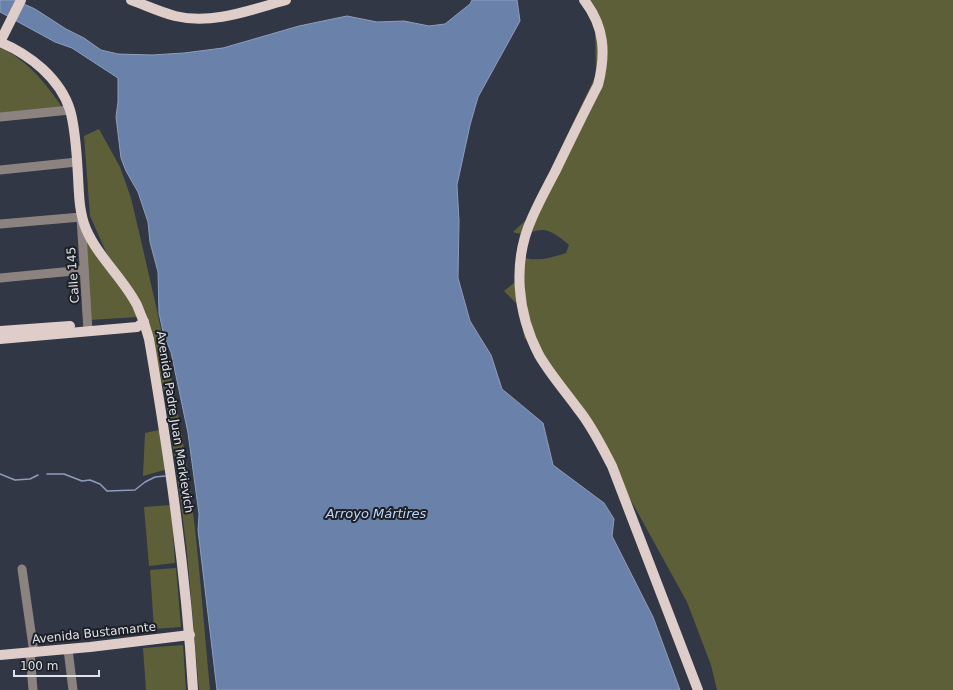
<svg xmlns="http://www.w3.org/2000/svg" width="953" height="690" viewBox="0 0 953 690" font-family="'DejaVu Sans',sans-serif">
  <style>
    .green { fill: #5d5f38 }
    .water { fill: #6a81aa; stroke: #8d9ebd }
    .lines { fill: none; stroke-linecap: round; stroke-linejoin: round }
    .stream { stroke: #8d9ebd; stroke-width: 1.5 }
    .minor { stroke: #8c8381; stroke-width: 9 }
    .major { stroke: #dfcdca; stroke-width: 10 }
    .labels { text-anchor: middle; stroke-width: 4; stroke-linejoin: round; paint-order: stroke }
    .street-label { font-size: 12px; fill: #dee2ea; stroke: #1c1f25 }
    .water-label { font-size: 13px; font-style: italic; fill: #c0d7fd; stroke: #1c1f25 }
  </style>
  <rect width="100%" height="100%" fill="#323745"/>
  <g class="green">
    <path d="M590 0H953V690H717L711 665 687 602 612 466 540 356 524 337 522 309 504 291 519 279 521 257C537 262 551 258 566 253L569 245C564 240 552 231 544 230 533 229 527 237 513 232L527 219 596 75 595 31Z"/>
    <path d="M0 48C27 59 46 84 62 107L0 113Z"/>
    <path d="M99 129 120 167 131 198C152 287 173 377 187 467 198 541 203 616 210 690H199L187 552 177 472 166 401 152 336 146 313 139 298 107 254 90 216 84 136Z"/>
    <polygon points="84,229 134,307 137,317 90,320"/>
    <polygon points="163,429 168,469 143,476 145,433"/>
    <polygon points="171,505 175,563 149,566 144,507"/>
    <polygon points="176,568 181,627 154,629 150,570"/>
    <polygon points="183,645 186,690 146,690 143,648"/>
  </g>
  <polygon class="water" points="0,0 15,0 35,9 66,29 84,38 101,50 118,54 152,55 184,53 223,48 299,26 347,16 377,22 404,21 429,26 445,24 470,4 472,0 517,0 520,21 478,97 470,125 457,185 459,221 458,278 470,321 491,355 502,389 543,423 553,465 604,503 614,519 612,536 653,617 680,690 217,690 198,530 199,514 188,433 171,352 164,336 159,313 158,272 150,242 148,222 138,192 126,171 121,158 116,117 118,102 118,78 72,48 55,42 0,12"/>
  <g class="lines">
    <g class="stream">
      <polyline points="0,474 15,480 30,479 38,475"/>
      <polyline points="47,474 64,474 82,481 90,480 100,484 107,491 135,490 145,482 155,477 165,476"/>
    </g>
    <g class="minor">
      <polyline points="0,117 70,110"/>
      <polyline points="0,170 77,162"/>
      <polyline points="0,224 81,217 88,331"/>
      <polyline points="0,278 84,270"/>
      <polyline points="22,569 34,653"/>
      <polyline points="68,649 73,690"/>
      <polyline points="30,653 33,690"/>
    </g>
    <g class="major">
      <path d="M131 0C145 5 160 12 175 16 212 25 250 10 286 0"/>
      <path d="M584 0C605 27 606 54 598 85 583 114 569 143 555 172 547 187 539 202 532 218 512 262 517 313 539 355 550 374 565 391 578 409 592 426 602 447 612 466L698 690"/>
      <path d="M0 42C29 54 60 78 70 110 75 127 77 157 78 176 79 194 79 212 86 229 98 257 123 278 137 305 142 316 146 327 149 339 169 456 186 572 193 690"/>
      <polyline points="0,42 21,0"/>
      <polyline points="0,331 70,326"/>
      <polyline points="0,339 137,327 144,322"/>
      <polyline points="0,655 90,647 190,635"/>
    </g>
  </g>
  <g class="labels">
    <g class="street-label">
      <text transform="translate(73 275) rotate(-94)" y="4">Calle 145</text>
      <text transform="translate(175 422) rotate(81)" y="4">Avenida Padre Juan Markievich</text>
      <text transform="translate(94 633) rotate(-6)" y="4">Avenida Bustamante</text>
    </g>
    <g class="water-label">
      <text x="376" y="518">Arroyo Mártires</text>
    </g>
  </g>
  <path d="M14 670v6h85v-6" fill="none" stroke="#dee2ea" stroke-width="2"/>
  <text x="20" y="670" font-size="12" fill="#dee2ea" stroke="#1c1f25" stroke-width="3" paint-order="stroke">100 m</text>
</svg>
